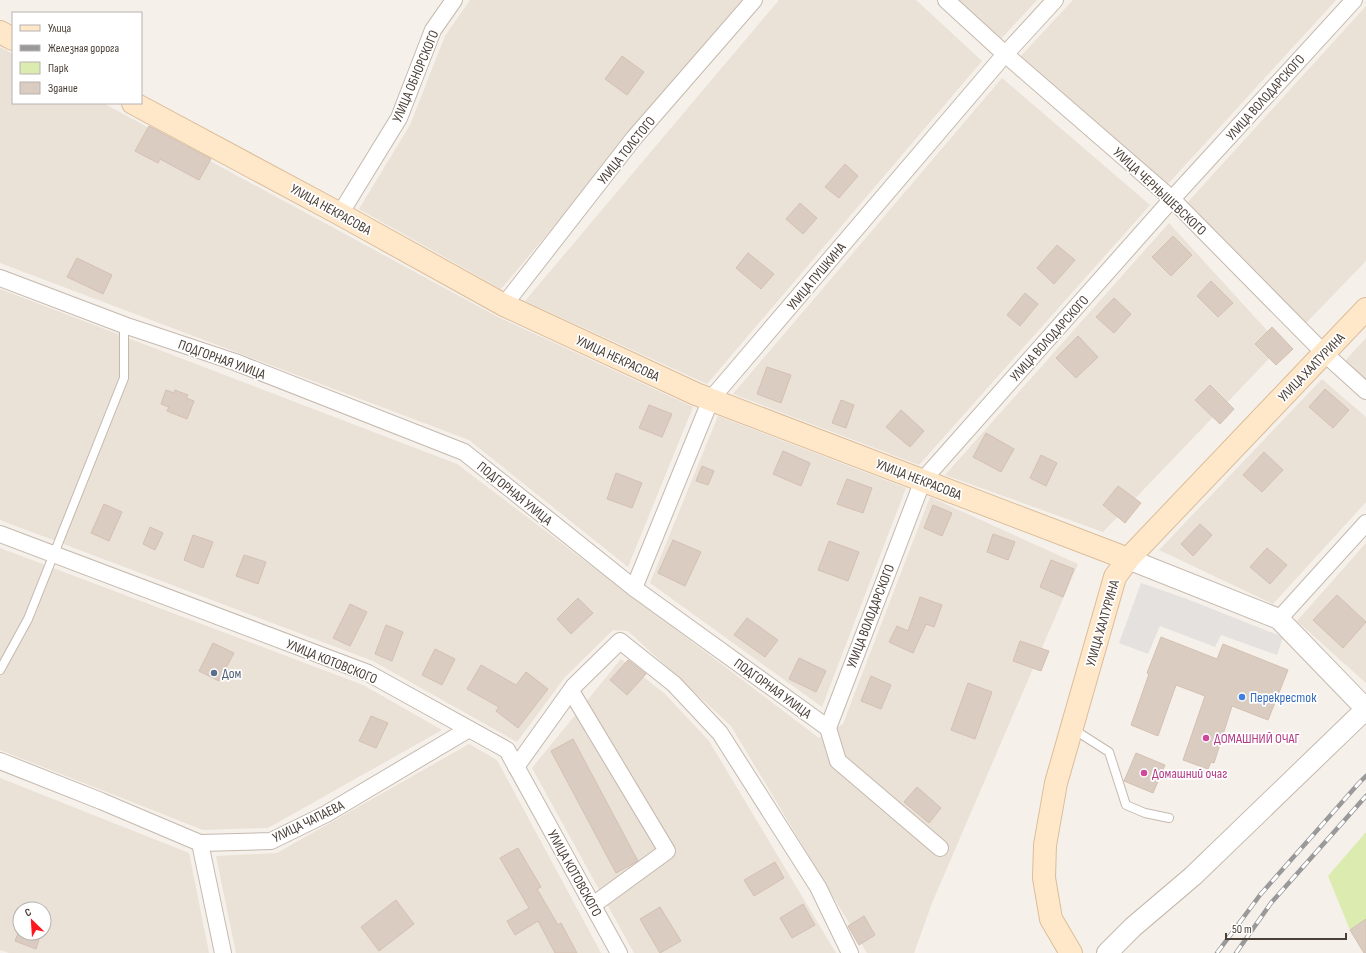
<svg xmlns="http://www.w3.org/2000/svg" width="1366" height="953" viewBox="0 0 1366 953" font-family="'Sofia Sans Condensed',sans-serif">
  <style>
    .residential { fill: #eae1d7; fill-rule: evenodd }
    .green { fill: #dcecb0 }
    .parking { fill: #e4e1de }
    .building { fill: #dbccc1; stroke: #d4c0b1 }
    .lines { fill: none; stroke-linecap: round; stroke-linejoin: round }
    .service-casing { stroke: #c5b9ae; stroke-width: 10 }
    .minor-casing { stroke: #c5b9ae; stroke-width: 18 }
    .tertiary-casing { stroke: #c5b9ae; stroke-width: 22 }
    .secondary-casing { stroke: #dbbd99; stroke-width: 24 }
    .service { stroke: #fff; stroke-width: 8 }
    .minor { stroke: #fff; stroke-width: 16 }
    .tertiary { stroke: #fff; stroke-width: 20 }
    .secondary { stroke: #ffe8ca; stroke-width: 22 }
    .rail-casing { stroke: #999; stroke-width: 4.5 }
    .rail { stroke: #fff; stroke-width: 3; stroke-dasharray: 9; stroke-linecap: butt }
    .service-dot { fill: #5c6f8a; stroke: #fff; stroke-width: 1.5 }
    .shop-dot { fill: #3f7fe0; stroke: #fff; stroke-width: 1.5 }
    .hotel-dot { fill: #d1479c; stroke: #fff; stroke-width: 1.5 }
    .labels { text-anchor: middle; stroke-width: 3.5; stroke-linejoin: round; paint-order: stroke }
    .street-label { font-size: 14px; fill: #4a3f37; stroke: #fff }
    .service-label { font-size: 14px; fill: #4e5e75; stroke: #fff; text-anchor: start }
    .shop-label { font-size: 14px; fill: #366cbe; stroke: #fff; text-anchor: start }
    .hotel-label { font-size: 14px; fill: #b23c85; stroke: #fff; text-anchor: start }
  </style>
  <rect width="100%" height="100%" fill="#f6f0ea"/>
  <g class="residential">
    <polygon points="470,0 744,0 501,289 359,209 410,125 445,36"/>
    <polygon points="779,0 916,0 982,61 707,384 525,301"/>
    <polygon points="955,0 1037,0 999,41"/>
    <polygon points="1073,0 1336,0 1167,185 1019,58"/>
    <polygon points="1366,6 1366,261 1306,323 1187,203"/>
    <polygon points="0,47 13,54 13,103 103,103 498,317 693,407 628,567 469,440 0,263"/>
    <polygon points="1002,78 1150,205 919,465 733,394"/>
    <polygon points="1169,223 1281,346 1103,532 945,475"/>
    <polygon points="0,289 457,464 819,738 843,724 930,497 1078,564 932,903 914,953 867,953 731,726 628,631 613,630 565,677 517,742 373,661 0,520"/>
    <polygon points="1366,338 1366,383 1343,363"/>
    <polygon points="1322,379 1366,417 1366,502 1273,604 1159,550"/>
    <polygon points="718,416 906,488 822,707 650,583"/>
    <polygon points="1366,543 1366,683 1297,621"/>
    <polygon points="0,548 363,685 442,730 268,828 203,830 0,750"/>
    <polygon points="621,659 665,694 709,741 836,953 634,953 532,768"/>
    <polygon points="469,744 497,760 601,953 236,953 216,856 277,853"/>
    <path d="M0 778 189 853 209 953H9L0 950ZM20 909H44V933H20Z"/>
  </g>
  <polygon class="green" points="1366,832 1366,953 1364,953 1350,930 1328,876"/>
  <polygon class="parking" points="1141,583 1187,599 1283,637 1277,655 1221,635 1215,647 1160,626 1148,654 1119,643"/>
  <g class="building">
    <polygon points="622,56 644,72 627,95 605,79"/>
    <polygon points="149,126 211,159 199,180 160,159 158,163 135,151"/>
    <polygon points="845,164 858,176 839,198 825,187"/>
    <polygon points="800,203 817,218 803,234 786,219"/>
    <polygon points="1173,236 1192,255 1171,276 1152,257"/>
    <polygon points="1057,245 1075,260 1054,284 1037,268"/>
    <polygon points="748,253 774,274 761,289 736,268"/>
    <polygon points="77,258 112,275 103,294 67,277"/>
    <polygon points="1211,281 1233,303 1218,317 1197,296"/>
    <polygon points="1025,293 1038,304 1020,326 1007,315"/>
    <polygon points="1114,298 1131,314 1114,333 1096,317"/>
    <polygon points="1272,327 1293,349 1276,365 1255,344"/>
    <polygon points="1078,336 1098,357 1076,378 1056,358"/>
    <polygon points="767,367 791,375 781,403 757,394"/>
    <polygon points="1210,385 1234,409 1220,424 1195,400"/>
    <polygon points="1325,389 1349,410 1333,428 1309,407"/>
    <polygon points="166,390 174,393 175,390 188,395 186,398 194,401 187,419 167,411 169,407 161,404"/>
    <polygon points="841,400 854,405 846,428 832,423"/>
    <polygon points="649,405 672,414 662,437 639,428"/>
    <polygon points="901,410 924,431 910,447 886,427"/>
    <polygon points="986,433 1014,449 1001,472 973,457"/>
    <polygon points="783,451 810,463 801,486 773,474"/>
    <polygon points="1264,452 1283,470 1262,492 1243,475"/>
    <polygon points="1041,455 1057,463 1046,486 1030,478"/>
    <polygon points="702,466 714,471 708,485 696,481"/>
    <polygon points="616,473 642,483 632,508 607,499"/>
    <polygon points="847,479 872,488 863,513 837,504"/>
    <polygon points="1118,486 1141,503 1125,523 1103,505"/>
    <polygon points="104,504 122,512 109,541 91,533"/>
    <polygon points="933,505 952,513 942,536 924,528"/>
    <polygon points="1200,524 1212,535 1193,556 1181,544"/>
    <polygon points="150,527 163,533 155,550 143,544"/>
    <polygon points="993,534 1015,542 1008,560 987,552"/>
    <polygon points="193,535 213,542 203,568 184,560"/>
    <polygon points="673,540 701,552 685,586 658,573"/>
    <polygon points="829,541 859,552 848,581 818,570"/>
    <polygon points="1267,548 1287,565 1270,584 1250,567"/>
    <polygon points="244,555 266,562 258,584 236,576"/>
    <polygon points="1051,560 1074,569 1063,597 1040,587"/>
    <polygon points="1337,595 1366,622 1343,648 1313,620"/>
    <polygon points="920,597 942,605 934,627 926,624 913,653 889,642 897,626 908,631"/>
    <polygon points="578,598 593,613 571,634 557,619"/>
    <polygon points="350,604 367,612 350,646 333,638"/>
    <polygon points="747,618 778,640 765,657 734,635"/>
    <polygon points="386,625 403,632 392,661 375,654"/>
    <polygon points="1161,637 1217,659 1223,644 1288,670 1268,720 1232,706 1214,763 1211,762 1208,769 1183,760 1205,696 1176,685 1158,736 1131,725 1149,674 1147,673"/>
    <polygon points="1020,641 1049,651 1041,671 1013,661"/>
    <polygon points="213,643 234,653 219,681 199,671"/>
    <polygon points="435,649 455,659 442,685 422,675"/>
    <polygon points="799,658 826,671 816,692 789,679"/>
    <polygon points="628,660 646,674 627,695 610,680"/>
    <polygon points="481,665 516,685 526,672 548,689 518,728 496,711 499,707 467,689"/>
    <polygon points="871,676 891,685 881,709 861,701"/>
    <polygon points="968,683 992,692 975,739 951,730"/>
    <polygon points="371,716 388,723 376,748 359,741"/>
    <polygon points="573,739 638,861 616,873 551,751"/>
    <polygon points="1136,753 1165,765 1153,793 1124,781"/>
    <polygon points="917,787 941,808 929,823 904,802"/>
    <polygon points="518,848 541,887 537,889 558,925 561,923 577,953 555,953 538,921 515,935 507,921 529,908 500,858"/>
    <polygon points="775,862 784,878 754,896 744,880"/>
    <polygon points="396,900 414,924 379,951 361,927"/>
    <polygon points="803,904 815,925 792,938 780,918"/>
    <polygon points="660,907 681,941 660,953 640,919"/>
    <polygon points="864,916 875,935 859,945 848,926"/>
    <polygon points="1366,919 1366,953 1364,953 1350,930"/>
    <polygon points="20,928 20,933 41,933 36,949 15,941"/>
  </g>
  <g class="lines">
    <defs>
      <g id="service">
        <polyline points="0,670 28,619 124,378 124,325"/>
        <polyline points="1073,729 1109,752 1126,805 1145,813 1169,818"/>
      </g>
      <g id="minor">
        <polyline points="946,0 1005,54 1172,199 1324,353 1366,391"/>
        <polyline points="340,214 399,118 433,30 454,0"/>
        <polyline points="0,278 124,325 235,362 464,452 634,588 828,728 838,761 940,848"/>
        <polyline points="504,305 634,138 754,0"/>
        <polyline points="0,534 368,673 507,750 619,953"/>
        <polyline points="634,588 711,399 1000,60 1055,0"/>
        <polyline points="1279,619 1366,523"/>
        <polyline points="571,691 667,851 593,905"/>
        <polyline points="828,728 923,480 1172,199 1354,0"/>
        <polyline points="0,761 101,801 200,843 271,841 326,814 469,729"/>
        <polyline points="516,767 574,686 620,641 674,684 720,733 818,887 850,953"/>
        <polyline points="200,843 223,953"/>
      </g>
      <polyline id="tertiary" points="1107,953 1133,927 1193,876 1366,709 1279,619 1128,559"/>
      <g id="secondary">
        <polyline points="0,32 13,39"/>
        <polyline points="133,103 340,214 504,305 696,394 1128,559"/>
        <polyline points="1071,953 1051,919 1044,878 1045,845 1056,783 1115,577 1128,559 1366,309"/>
      </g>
    </defs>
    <use href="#service" class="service-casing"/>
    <use href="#minor" class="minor-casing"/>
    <use href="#tertiary" class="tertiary-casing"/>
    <use href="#secondary" class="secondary-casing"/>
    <use href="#service" class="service"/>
    <use href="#minor" class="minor"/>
    <use href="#tertiary" class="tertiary"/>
    <use href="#secondary" class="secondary"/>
    <defs>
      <g id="rail">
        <polyline points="1217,953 1260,895 1359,783 1366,776"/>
        <polyline points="1236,953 1271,903 1366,796"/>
      </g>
    </defs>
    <use href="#rail" class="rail-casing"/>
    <use href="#rail" class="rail"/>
  </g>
  <circle class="service-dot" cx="214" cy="673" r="4"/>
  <circle class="shop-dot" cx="1242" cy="697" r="4"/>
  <g class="hotel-dot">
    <circle cx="1206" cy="738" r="4"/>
    <circle cx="1144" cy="773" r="4"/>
  </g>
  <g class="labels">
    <g class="street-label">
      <text transform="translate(415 76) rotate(-67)" y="5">УЛИЦА ОБНОРСКОГО</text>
      <text transform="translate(1265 97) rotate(-48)" y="5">УЛИЦА ВОЛОДАРСКОГО</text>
      <text transform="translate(626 150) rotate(-51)" y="5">УЛИЦА ТОЛСТОГО</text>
      <text transform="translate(1160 191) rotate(43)" y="5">УЛИЦА ЧЕРНЫШЕВСКОГО</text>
      <text transform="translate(331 209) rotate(29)" y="5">УЛИЦА НЕКРАСОВА</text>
      <text transform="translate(816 276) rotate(-50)" y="5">УЛИЦА ПУШКИНА</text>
      <text transform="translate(1049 338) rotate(-48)" y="5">УЛИЦА ВОЛОДАРСКОГО</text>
      <text transform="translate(618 358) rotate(25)" y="5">УЛИЦА НЕКРАСОВА</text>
      <text transform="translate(222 359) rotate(20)" y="5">ПОДГОРНАЯ УЛИЦА</text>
      <text transform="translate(1311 367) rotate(-46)" y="5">УЛИЦА ХАЛТУРИНА</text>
      <text transform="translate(919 479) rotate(21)" y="5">УЛИЦА НЕКРАСОВА</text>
      <text transform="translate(515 493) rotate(39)" y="5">ПОДГОРНАЯ УЛИЦА</text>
      <text transform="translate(870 616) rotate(-69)" y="5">УЛИЦА ВОЛОДАРСКОГО</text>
      <text transform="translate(1102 623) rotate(-74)" y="5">УЛИЦА ХАЛТУРИНА</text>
      <text transform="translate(332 661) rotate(22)" y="5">УЛИЦА КОТОВСКОГО</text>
      <text transform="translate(773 688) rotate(36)" y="5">ПОДГОРНАЯ УЛИЦА</text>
      <text transform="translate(308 821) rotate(-26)" y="5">УЛИЦА ЧАПАЕВА</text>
      <text transform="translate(575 873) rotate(61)" y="5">УЛИЦА КОТОВСКОГО</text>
    </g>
    <g class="service-label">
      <text x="222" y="678">Дом</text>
    </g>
    <g class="shop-label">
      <text x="1250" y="702">Перекресток</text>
    </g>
    <g class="hotel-label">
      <text x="1214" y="743">ДОМАШНИЙ ОЧАГ</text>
      <text x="1152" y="778">Домашний очаг</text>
    </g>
  </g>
  <rect x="12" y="12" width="130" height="92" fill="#ffffff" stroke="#b7b2af"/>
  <rect x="20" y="25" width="20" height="6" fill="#ffe8ca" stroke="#b7b2af"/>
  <text x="48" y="32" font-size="12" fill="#4a3f37">Улица</text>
  <rect x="20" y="45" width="20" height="6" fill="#999999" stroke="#b7b2af"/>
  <text x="48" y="52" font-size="12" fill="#4a3f37">Железная дорога</text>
  <rect x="20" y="62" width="20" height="12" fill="#dcecb0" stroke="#b7b2af"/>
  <text x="48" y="72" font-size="12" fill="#4a3f37">Парк</text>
  <rect x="20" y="82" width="20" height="12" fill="#dbccc1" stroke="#b7b2af"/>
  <text x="48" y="92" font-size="12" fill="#4a3f37">Здание</text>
  <g transform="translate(32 921) rotate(335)"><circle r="19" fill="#ffffff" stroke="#b7b2af"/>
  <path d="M0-3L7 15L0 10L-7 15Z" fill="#ff171f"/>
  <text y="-6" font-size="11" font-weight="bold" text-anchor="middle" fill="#4a3f37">С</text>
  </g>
  <path d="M1226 933v6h120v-6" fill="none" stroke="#4a3f37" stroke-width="2"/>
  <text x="1232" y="933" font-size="12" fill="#4a3f37" stroke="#ffffff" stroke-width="3" paint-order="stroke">50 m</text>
</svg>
